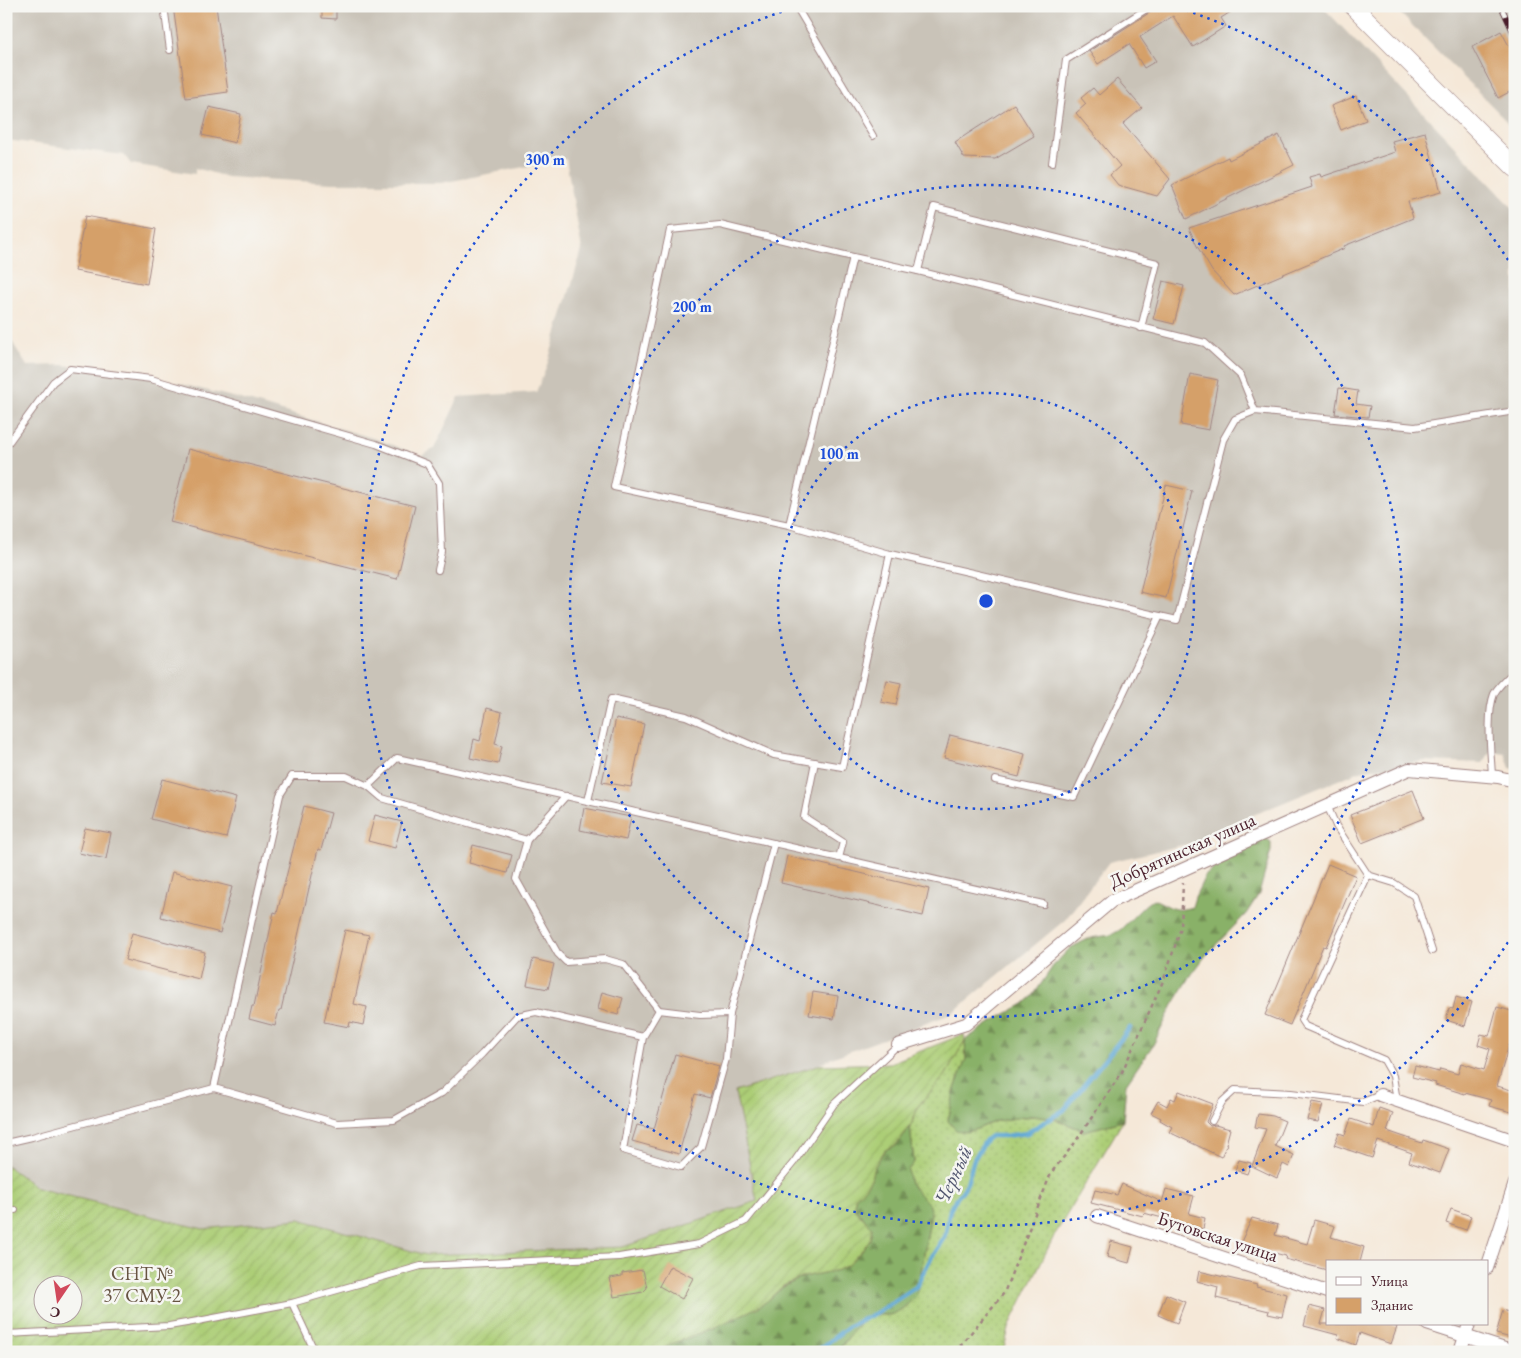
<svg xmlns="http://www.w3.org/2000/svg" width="1521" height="1358" viewBox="0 0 1521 1358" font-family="'EB Garamond',serif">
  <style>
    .industrial { fill: #c9c3b8 }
    .grass { fill: url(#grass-dots); stroke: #7b7650 }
    .forest { fill: url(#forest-firs); stroke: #6a6849 }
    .garden { fill: url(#garden-furrows); stroke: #7b7650; fill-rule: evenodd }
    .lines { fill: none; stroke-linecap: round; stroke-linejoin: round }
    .stream { stroke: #5ca6d3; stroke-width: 4.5 }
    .building { fill: #d5a069 }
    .lane-casing { stroke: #a08482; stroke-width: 8 }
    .street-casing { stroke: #a08482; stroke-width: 14 }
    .secondary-casing { stroke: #a08482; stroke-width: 19 }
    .path { stroke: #a08482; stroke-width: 2.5; stroke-dasharray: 4 4; stroke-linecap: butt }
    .lane { stroke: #fff; stroke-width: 6 }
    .street { stroke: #fff; stroke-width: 12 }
    .secondary { stroke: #fff; stroke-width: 18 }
    .rail-casing { stroke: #4a1f2b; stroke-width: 5.5 }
    .rail { stroke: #f6f6f2; stroke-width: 4; stroke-dasharray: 11; stroke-linecap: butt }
    .ring { fill: none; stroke: #1d4ed8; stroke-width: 2.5; stroke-dasharray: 2.5 5 }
    .labels { text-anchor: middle; stroke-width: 5; stroke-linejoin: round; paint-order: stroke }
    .street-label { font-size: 19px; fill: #4a1f2b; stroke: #f6f6f2 }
    .park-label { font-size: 19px; fill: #675442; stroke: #f6f6f2 }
    .water-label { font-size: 20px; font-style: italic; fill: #51556e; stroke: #f6f6f2 }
    .centre { fill: #1d4ed8; stroke: #f6f6f2; stroke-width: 2.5 }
    .ring-label { font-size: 15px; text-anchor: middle; font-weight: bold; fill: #1d4ed8; stroke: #f6f6f2; stroke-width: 5; stroke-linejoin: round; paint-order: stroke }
  </style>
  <defs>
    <pattern id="grass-dots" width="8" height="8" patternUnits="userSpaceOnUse" patternTransform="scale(1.25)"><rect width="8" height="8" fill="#acce76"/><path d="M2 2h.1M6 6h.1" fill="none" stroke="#96b066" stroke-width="1.8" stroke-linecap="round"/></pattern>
    <pattern id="forest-firs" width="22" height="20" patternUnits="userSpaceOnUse" patternTransform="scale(1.25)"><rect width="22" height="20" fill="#89b167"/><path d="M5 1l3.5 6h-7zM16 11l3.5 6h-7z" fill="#728f55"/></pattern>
    <pattern id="garden-furrows" width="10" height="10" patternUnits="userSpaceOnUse" patternTransform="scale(1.25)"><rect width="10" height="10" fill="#acce76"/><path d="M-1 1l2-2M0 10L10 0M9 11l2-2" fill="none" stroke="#96b066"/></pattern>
  </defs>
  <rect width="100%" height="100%" fill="#f6f6f2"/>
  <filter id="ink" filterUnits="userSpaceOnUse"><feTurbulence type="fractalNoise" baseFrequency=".02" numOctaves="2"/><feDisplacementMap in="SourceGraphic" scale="10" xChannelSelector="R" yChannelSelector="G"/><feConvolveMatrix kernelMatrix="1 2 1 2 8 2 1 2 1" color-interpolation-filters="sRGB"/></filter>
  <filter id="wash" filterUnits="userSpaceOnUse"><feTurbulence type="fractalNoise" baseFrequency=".0096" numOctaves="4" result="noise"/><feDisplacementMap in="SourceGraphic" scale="20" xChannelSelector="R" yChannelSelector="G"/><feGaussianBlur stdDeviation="1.12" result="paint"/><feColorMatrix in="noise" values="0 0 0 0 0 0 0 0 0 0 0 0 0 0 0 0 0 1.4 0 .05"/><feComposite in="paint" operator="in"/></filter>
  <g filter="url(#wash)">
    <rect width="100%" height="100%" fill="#f5e8d8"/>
    <g class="industrial">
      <polygon points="6,6 1322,6 1515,210 1515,769 1510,768 1505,753 1491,751 1483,763 1424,761 1360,771 1207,834 1205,840 1109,862 1065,920 951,1014 834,1057 818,1065 735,1092 757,1201 623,1247 426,1255 299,1219 203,1229 37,1188 6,1165 6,320 11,340 27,366 62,365 150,376 248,401 379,440 421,456 434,449 459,397 536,392 547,365 582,250 566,159 441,183 332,183 227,177 195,168 195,174 131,164 124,155 6,140"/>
      <polygon points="1393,6 1515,6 1515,134 1500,114"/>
    </g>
    <path class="grass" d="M965 1040 966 1059 955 1089 948 1121 977 1129 996 1121 1018 1117 1041 1116 1053 1118 1084 1131 1123 1121 1054 1236 1010 1325 1003 1352H838C846 1341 854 1326 866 1318 873 1313 880 1315 888 1315 899 1314 910 1302 917 1295L931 1213 909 1181 908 1170 914 1162 910 1127 919 1105 924 1099 945 1076Z"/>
    <g class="forest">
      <path d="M1263 836 1271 842V851L1259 894 1246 914 1207 954 1192 974 1173 1005 1153 1045 1126 1084 1123 1121 1084 1131 1053 1118 1041 1116H1030L996 1121 977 1129 966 1132 956 1130 948 1121 955 1089 966 1059 965 1040 993 1021 1024 1004 1033 996 1053 966 1070 948 1090 938 1111 935 1120 930 1144 906 1153 899C1171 906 1172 913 1192 907L1195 897 1205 876 1233 852Z"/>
      <path d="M910 1127 914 1162 908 1170 909 1181 914 1189 928 1203 931 1213 917 1295C910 1302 899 1314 888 1315 880 1315 873 1313 865 1318 854 1326 846 1341 838 1352H660L671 1344 713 1328 758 1307 767 1301 783 1287 803 1277 838 1270 848 1265 863 1249 870 1239 872 1228 855 1208V1197L864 1189 871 1179 873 1169 885 1150 896 1145Z"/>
    </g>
    <path class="garden" d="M964 1034 965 1040 945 1076 924 1099 919 1105 910 1127 896 1145 885 1150 873 1169 871 1179 864 1189 855 1197V1209L872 1228 870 1239 863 1249 848 1265 838 1270 803 1277 783 1286 767 1301 758 1307 713 1328 671 1344 660 1352H6V1165L37 1188 203 1229 299 1219 426 1255 623 1247 757 1201 735 1092 818 1065 890 1063ZM42 1286H72V1316H42Z"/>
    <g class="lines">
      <polyline class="stream" points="816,1352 849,1326 876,1313 916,1287 931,1258 943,1239 946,1232 950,1210 953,1203 963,1190 967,1183 974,1159 986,1140 991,1136 1005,1136 1027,1133 1064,1110 1130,1028"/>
    </g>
    <g id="blocks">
      <g class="building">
        <polygon points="173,6 216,6 228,92 186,98"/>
        <polygon points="322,6 336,6 336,19 322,18"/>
        <polygon points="1160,6 1240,6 1221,18 1226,26 1193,47 1173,16 1140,37 1156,61 1144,68 1129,44 1098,64 1089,51"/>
        <polygon points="1501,31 1515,57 1515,89 1498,98 1472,47"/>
        <polygon points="1117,79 1142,108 1123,124 1170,179 1157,196 1118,185 1110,175 1120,166 1076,113 1086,104 1081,98 1093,88 1099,95"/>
        <polygon points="1356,96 1366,120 1341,130 1331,106"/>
        <polygon points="1014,104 1034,136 995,159 964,158 955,142"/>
        <polygon points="209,107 241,114 235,143 202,135"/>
        <polygon points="1425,132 1441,192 1408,201 1413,218 1344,246 1345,248 1234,295 1212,271 1197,246 1189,228 1312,187 1309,177 1320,174 1321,177 1395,152 1392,141"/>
        <polygon points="1279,135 1294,165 1186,219 1172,185 1228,157 1229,160"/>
        <polygon points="85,216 156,229 147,284 75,271"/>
        <polygon points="1163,281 1184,286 1174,324 1153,319"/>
        <polygon points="1190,374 1218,380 1209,430 1181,425"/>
        <polygon points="1339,388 1358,391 1356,404 1370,406 1368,417 1335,414"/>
        <polygon points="188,449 415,506 397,579 170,522"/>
        <polygon points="1166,485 1192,491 1166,598 1140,592"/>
        <polygon points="887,680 901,683 896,705 881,702"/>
        <polygon points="487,708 502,712 495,744 502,746 498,764 470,758 474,739 480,741"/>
        <polygon points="616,718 644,724 631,787 602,782"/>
        <polygon points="950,735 1025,754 1019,777 944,758"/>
        <polygon points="162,779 236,798 226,838 151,819"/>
        <polygon points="1413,790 1424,818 1362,843 1350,815"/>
        <polygon points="304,806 331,813 321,850 318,849 281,1010 279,1010 275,1026 249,1019 252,1006 254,1006 274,912 277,913"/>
        <polygon points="584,808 631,817 626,840 580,830"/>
        <polygon points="375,815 402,822 395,848 368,841"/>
        <polygon points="85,828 111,833 106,859 79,853"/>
        <polygon points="473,845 512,855 507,873 469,863"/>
        <polygon points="787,856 929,889 923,916 781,883"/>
        <polygon points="1328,864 1356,876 1326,947 1323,946 1290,1025 1265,1015"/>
        <polygon points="172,872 232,887 220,933 161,917"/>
        <polygon points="345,930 369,935 354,1004 367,1007 363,1025 350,1022 349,1027 324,1022"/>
        <polygon points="132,933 205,952 199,979 125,960"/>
        <polygon points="533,959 554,964 548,989 527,985"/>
        <polygon points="602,992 623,998 618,1015 598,1009"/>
        <polygon points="813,992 838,996 834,1019 809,1015"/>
        <polygon points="1456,997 1472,1002 1465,1026 1446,1020 1449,1008 1453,1009"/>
        <polygon points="1497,1007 1515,1012 1515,1046 1509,1045 1497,1086 1515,1091 1515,1113 1489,1106 1491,1100 1465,1093 1465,1094 1435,1085 1436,1083 1412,1077 1415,1066 1439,1072 1440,1069 1458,1074 1461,1063 1484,1070 1490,1049 1478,1045 1481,1034 1489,1036"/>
        <polygon points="675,1054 719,1066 710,1098 695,1094 679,1154 632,1141 637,1125 654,1129"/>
        <polygon points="1179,1091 1213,1104 1206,1122 1210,1126 1215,1125 1230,1129 1226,1144 1227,1144 1221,1157 1169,1132 1172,1127 1160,1120 1161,1118 1151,1113 1158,1101 1167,1106 1171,1098 1175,1100"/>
        <polygon points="1312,1102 1323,1104 1318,1122 1307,1120"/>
        <polygon points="1379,1108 1393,1113 1387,1131 1422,1143 1423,1140 1449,1149 1440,1173 1409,1162 1412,1153 1378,1141 1372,1158 1334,1145 1339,1133 1345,1135 1351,1119 1374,1127"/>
        <polygon points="1258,1114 1273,1116 1285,1121 1275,1146 1294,1155 1289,1167 1283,1164 1277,1178 1252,1166 1266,1129 1255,1127"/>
        <polygon points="1239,1160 1251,1163 1247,1174 1235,1170"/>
        <polygon points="1122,1184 1162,1202 1166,1189 1194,1196 1189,1214 1205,1218 1203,1229 1144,1213 1143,1216 1091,1203 1095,1190 1117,1195"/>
        <polygon points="1451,1209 1471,1216 1466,1230 1446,1223"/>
        <polygon points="1252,1218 1278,1225 1275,1235 1307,1244 1314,1220 1335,1226 1331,1237 1364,1247 1360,1262 1327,1262 1327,1270 1285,1259 1286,1256 1240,1244"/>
        <polygon points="1111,1241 1133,1247 1129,1263 1107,1257"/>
        <polygon points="670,1266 693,1278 682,1299 659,1286"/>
        <polygon points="643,1270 647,1288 643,1292 614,1297 610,1278 622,1276 622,1273"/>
        <polygon points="1199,1271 1257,1285 1256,1287 1287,1294 1282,1317 1268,1314 1269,1311 1216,1298 1218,1287 1197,1281"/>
        <polygon points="1166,1294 1185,1302 1177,1323 1158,1315"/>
        <polygon points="1309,1306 1325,1310 1321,1324 1390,1324 1397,1327 1391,1344 1360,1333 1356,1345 1337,1338 1338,1335 1304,1326"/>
        <polygon points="1503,1310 1515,1314 1515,1339 1496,1334"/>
      </g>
    </g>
  </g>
  <g filter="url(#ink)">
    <use href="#blocks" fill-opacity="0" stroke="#a08482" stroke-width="1"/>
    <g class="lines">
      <defs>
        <g id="lane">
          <polyline points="164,6 170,50"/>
          <polyline points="796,6 873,136"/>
          <polyline points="1052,163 1066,60 1151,6"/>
          <polyline points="918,271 934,207 1157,263 1141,328"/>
          <polyline points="1255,411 1241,376 1205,343 918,271 853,257 789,525 890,554 1177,620 1223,440 1235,419 1255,411 1415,427 1515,411"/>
          <polyline points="6,446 53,382 70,369 151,379 376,444 427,464 439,483 442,552 438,570"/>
          <polyline points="789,525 614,487 670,230 720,225 853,257"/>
          <polyline points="815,762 804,817 843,842 839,858"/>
          <path d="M1492 776C1491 754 1486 715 1494 694 1498 686 1508 677 1515 671"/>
          <polyline points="995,780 1074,797 1160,616"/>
          <polyline points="368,786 397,758 1043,904"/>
          <polyline points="566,796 527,840 516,879 558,954 566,962 605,959 623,964 659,1010 700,1015 730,1014"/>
          <polyline points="588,801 611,699 686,716 774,755 842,767 890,554"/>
          <polyline points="1327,805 1336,826 1368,875 1301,1020 1305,1026 1384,1060 1393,1076 1397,1101"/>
          <polyline points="1368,875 1394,883 1414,896 1432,951"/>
          <polyline points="643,1037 623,1150 681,1167 701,1147 726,1059 730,1014 774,843"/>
          <polyline points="214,1088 337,1123 394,1120 442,1093 482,1054 517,1016 536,1012 643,1037 659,1010"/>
          <polyline points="1212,1121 1222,1102 1235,1090 1291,1093 1363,1102 1380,1095"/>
          <polyline points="6,1143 32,1137 214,1088 280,795 292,776 346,776 368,786 382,798 527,840"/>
          <polyline points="6,1210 15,1210"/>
          <polyline points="292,1303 315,1352"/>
          <polyline points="6,1334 169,1326 198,1321 292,1303 421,1266 619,1257 699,1244 746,1221 794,1162 834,1104 898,1045"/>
        </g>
        <g id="street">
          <polyline points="898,1045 966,1024 1112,901 1409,769 1498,777 1515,781"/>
          <polyline points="1380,1095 1515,1141"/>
          <polyline points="1097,1216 1327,1292"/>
          <polyline points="1487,1268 1515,1183"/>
          <polyline points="1427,1324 1514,1352"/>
          <polyline points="1460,1352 1469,1324"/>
        </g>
        <polyline id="secondary" points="1353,6 1515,168"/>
      </defs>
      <use href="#lane" class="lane-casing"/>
      <use href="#street" class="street-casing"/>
      <use href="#secondary" class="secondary-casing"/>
      <g class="path">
        <polyline points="961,1346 973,1352"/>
        <polyline points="955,1352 1004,1293 1051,1173 1074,1144 1122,1072 1164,979 1181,928 1183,883"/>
      </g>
      <use href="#lane" class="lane"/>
      <use href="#street" class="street"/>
      <use href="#secondary" class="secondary"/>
      <defs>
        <polyline id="rail" points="1501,6 1515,36"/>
      </defs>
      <use href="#rail" class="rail-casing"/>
      <use href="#rail" class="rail"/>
    </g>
  </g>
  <g class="ring">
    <circle cx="986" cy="601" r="208"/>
    <circle cx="986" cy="601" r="416"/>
    <path d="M1512 936A624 624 0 1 1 793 8M1179 8A624 624 0 0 1 1512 266"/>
  </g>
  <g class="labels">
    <g class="street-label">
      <text transform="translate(1182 850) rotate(-24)" y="7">Добрятинская улица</text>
      <text transform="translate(1218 1236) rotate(18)" y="7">Бутовская улица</text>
    </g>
    <g class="park-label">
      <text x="142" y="1280">СНТ №<tspan x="142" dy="22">37 СМУ-2</tspan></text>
    </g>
    <g class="water-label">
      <text transform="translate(953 1175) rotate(-65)" y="7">Черный</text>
    </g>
  </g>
  <circle cx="986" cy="601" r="8" class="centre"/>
  <g class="ring-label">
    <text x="545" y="165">300 m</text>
    <text x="692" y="312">200 m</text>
    <text x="839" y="459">100 m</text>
  </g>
  <rect width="1521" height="1358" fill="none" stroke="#f6f6f2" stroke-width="25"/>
  <rect x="1326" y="1260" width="162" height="65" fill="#f6f6f2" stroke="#b1a0a2"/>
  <rect x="1336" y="1277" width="25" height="8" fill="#ffffff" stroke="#b1a0a2"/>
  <text x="1371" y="1286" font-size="15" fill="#4a1f2b">Улица</text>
  <rect x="1336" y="1298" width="25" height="15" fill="#d5a069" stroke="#b1a0a2"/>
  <text x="1371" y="1310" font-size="15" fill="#4a1f2b">Здание</text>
  <g transform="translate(58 1300) rotate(193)"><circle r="24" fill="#f6f6f2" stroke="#b1a0a2"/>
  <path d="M0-4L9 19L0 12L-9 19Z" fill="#d1495b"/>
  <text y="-8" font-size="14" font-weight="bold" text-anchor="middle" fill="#4a1f2b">С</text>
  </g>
</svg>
